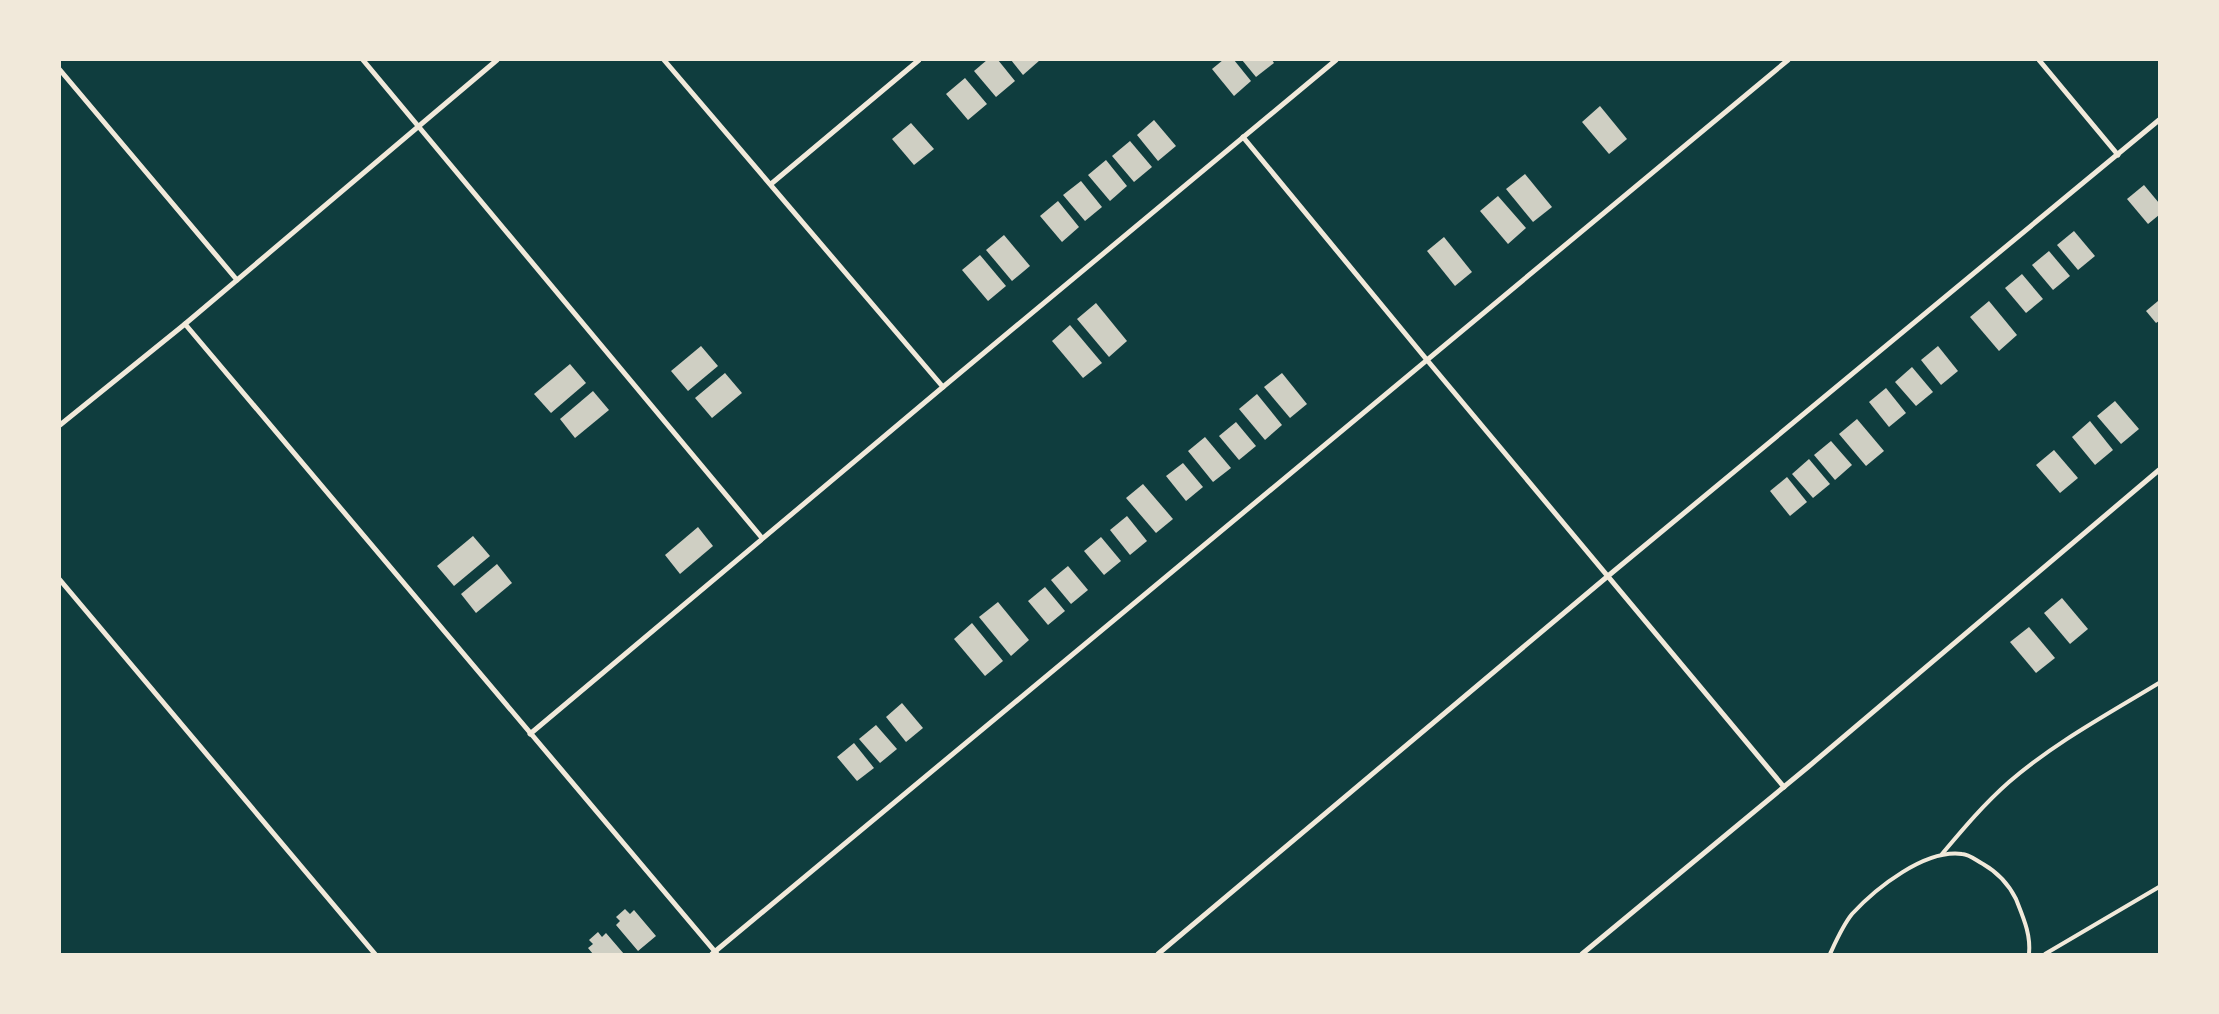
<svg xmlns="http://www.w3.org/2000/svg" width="2219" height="1014" viewBox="0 0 2219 1014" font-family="'PT Sans',sans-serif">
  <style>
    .building { fill: #cfcfc3 }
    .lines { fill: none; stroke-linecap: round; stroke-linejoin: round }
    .service { stroke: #f1e9da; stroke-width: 4 }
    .minor { stroke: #f1e9da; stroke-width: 5 }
  </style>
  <rect width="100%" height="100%" fill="#0f3d3e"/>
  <g class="building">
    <polygon points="987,60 998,60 1015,81 996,97 974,71"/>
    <polygon points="1011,60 1040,60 1023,75"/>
    <polygon points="1223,60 1234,60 1251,81 1234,96 1212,69"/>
    <polygon points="1242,60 1272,60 1274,63 1256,77"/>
    <polygon points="965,78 987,104 968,120 946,94"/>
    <polygon points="1600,106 1627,139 1609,154 1582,122"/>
    <polygon points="1154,120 1176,146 1158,161 1137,135"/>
    <polygon points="911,123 934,149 914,165 892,139"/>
    <polygon points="1130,141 1152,167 1134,182 1112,156"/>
    <polygon points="1106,160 1127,186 1110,201 1088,175"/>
    <polygon points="1525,174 1552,207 1533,222 1506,189"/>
    <polygon points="1081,181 1102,207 1085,221 1063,195"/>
    <polygon points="2144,185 2159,203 2159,215 2148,224 2127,199"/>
    <polygon points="1498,196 1526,228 1508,244 1480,211"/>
    <polygon points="1058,201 1079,227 1062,242 1040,216"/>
    <polygon points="2074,231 2095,256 2078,270 2057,245"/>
    <polygon points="1004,235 1030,266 1012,281 986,250"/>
    <polygon points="1444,237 1472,272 1455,286 1427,251"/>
    <polygon points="2049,251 2070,276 2053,290 2032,265"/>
    <polygon points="980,255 1006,286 988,301 962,270"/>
    <polygon points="2022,274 2043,299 2026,313 2005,288"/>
    <polygon points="1989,301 2017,335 1999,351 1970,317"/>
    <polygon points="2158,301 2159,321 2156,323 2146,311"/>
    <polygon points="1096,303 1127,341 1109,357 1077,319"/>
    <polygon points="1070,325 1102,363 1083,378 1052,341"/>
    <polygon points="701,346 718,366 688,391 671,371"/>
    <polygon points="1938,346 1958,371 1941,385 1921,360"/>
    <polygon points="570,364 586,383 551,413 534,394"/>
    <polygon points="1912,367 1933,392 1916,406 1895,382"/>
    <polygon points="725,373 742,393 712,418 695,398"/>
    <polygon points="1282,373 1307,404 1290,418 1264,387"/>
    <polygon points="1886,388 1906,413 1889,427 1869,402"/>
    <polygon points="593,391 609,410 575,438 560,419"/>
    <polygon points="1257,394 1282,425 1265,440 1239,409"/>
    <polygon points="2115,401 2139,429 2121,444 2097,416"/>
    <polygon points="1857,419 1884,451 1866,466 1839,434"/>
    <polygon points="2090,421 2113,450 2095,465 2072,437"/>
    <polygon points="1236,422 1256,446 1239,460 1219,436"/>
    <polygon points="1205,437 1231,468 1213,482 1188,451"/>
    <polygon points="1831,441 1852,465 1835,480 1814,455"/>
    <polygon points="2054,450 2078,478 2060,493 2036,465"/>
    <polygon points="1809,459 1830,484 1813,498 1792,474"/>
    <polygon points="1183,463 1203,487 1186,501 1166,476"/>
    <polygon points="1787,477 1807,502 1790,516 1770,491"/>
    <polygon points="1143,484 1173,519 1156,533 1126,498"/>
    <polygon points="1127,516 1147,541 1130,555 1110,530"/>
    <polygon points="698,527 713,546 680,574 665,555"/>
    <polygon points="473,536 490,556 454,586 437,566"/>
    <polygon points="1101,537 1121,561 1104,575 1084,551"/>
    <polygon points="497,564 512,583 476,613 461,594"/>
    <polygon points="1068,566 1088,590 1071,604 1051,580"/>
    <polygon points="1045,587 1065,611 1048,625 1028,601"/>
    <polygon points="2062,598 2088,629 2070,644 2044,613"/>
    <polygon points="998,602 1029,640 1011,656 979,617"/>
    <polygon points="972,623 1003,661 985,676 954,639"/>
    <polygon points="2029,627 2055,658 2036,673 2010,642"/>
    <polygon points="902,703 923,728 906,742 886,717"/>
    <polygon points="876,725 897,749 880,763 859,739"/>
    <polygon points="854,743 874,768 857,781 837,757"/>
    <polygon points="625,909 630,914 634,910 656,936 638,951 616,925 620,921 616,917"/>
    <polygon points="598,932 602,937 606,933 624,954 593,954 588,948 593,944 589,940"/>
  </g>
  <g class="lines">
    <g class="service">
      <path d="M1942 854C1963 829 1984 804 2009 782 2054 743 2108 714 2159 683"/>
      <path d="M1830 954C1836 941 1843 925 1852 914 1876 888 1925 849 1962 854 1969 854 1977 861 1983 864 1997 872 2009 885 2016 899 2023 917 2031 934 2029 954"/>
      <polyline points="2045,954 2159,887"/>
    </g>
    <g class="minor">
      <polyline points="363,60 762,538"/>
      <polyline points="664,60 943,387"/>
      <polyline points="2039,60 2118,155"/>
      <polyline points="60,70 237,280"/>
      <polyline points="1243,137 1427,360 1784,787"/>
      <polyline points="771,184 919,60"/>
      <polyline points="185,324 717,954"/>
      <polyline points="60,425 185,324 497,60"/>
      <polyline points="60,580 375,954"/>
      <polyline points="530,734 943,387 1336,60"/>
      <polyline points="712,954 1788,60"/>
      <polyline points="1158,954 1608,576 2159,120"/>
      <polyline points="1582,954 1808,767 2159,470"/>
    </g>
  </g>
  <rect width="2219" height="1014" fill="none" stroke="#f1e9da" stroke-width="122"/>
</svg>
